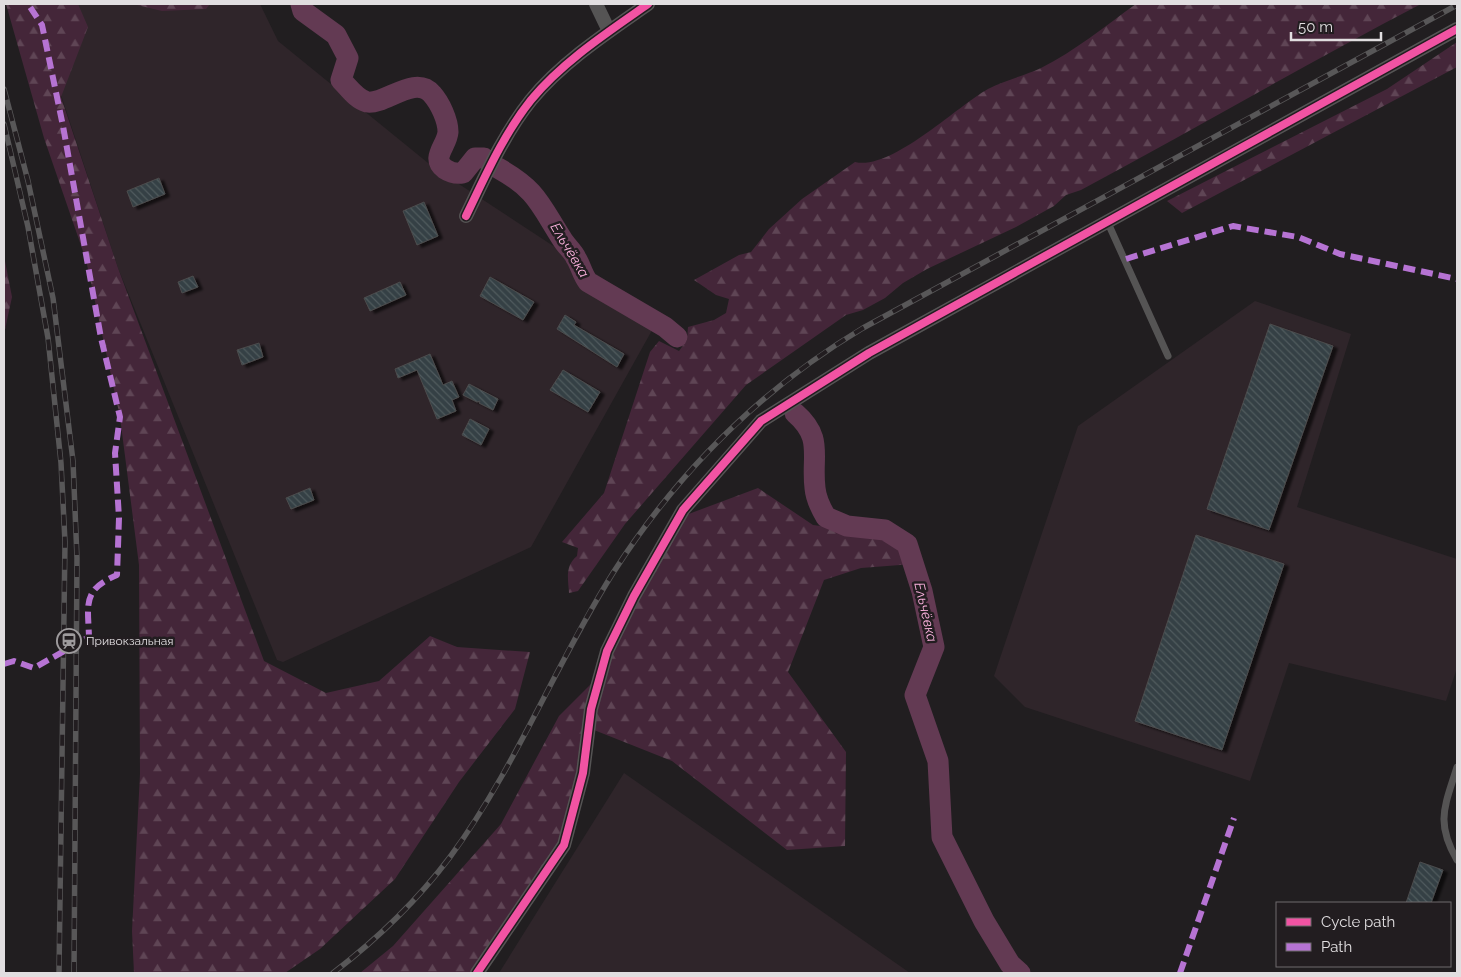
<svg xmlns="http://www.w3.org/2000/svg" width="1461" height="977" viewBox="0 0 1461 977" font-family="Raleway,sans-serif">
  <style>
    .built { fill: #2f252a }
    .forest { fill: url(#forest-firs) }
    .lines { fill: none; stroke-linecap: round; stroke-linejoin: round }
    .river { stroke: #633a53; stroke-width: 21 }
    .building { fill: url(#building-back-hatch); stroke: #4c4c4d; filter: url(#shadow) }
    .service { stroke: #555454; stroke-width: 7 }
    .minor { stroke: #555454; stroke-width: 14 }
    .rail-casing { stroke: #585758; stroke-width: 5.5 }
    .rail { stroke: #221d20; stroke-width: 4; stroke-dasharray: 11; stroke-linecap: butt }
    .quiet { stroke: #b673d3; stroke-width: 6; stroke-dasharray: 12 6; stroke-linecap: butt }
    .cycleway-casing { stroke: #221d20; stroke-width: 11 }
    .cycleway { stroke: #f153a3; stroke-width: 8 }
    .labels { text-anchor: middle; stroke-width: 5; stroke-linejoin: round; paint-order: stroke }
    .poi-label { font-size: 12px; fill: #e1dee0; stroke: #221d20; text-anchor: start }
    .water-label { font-size: 14px; font-style: italic; fill: #fcb2de; stroke: #221d20 }
  </style>
  <defs>
    <pattern id="forest-firs" width="22" height="20" patternUnits="userSpaceOnUse" patternTransform="scale(1.25)"><rect width="22" height="20" fill="#442639"/><path d="M5 1l3.5 6h-7zM16 11l3.5 6h-7z" fill="#5f4555"/></pattern>
    <pattern id="building-back-hatch" width="6" height="6" patternUnits="userSpaceOnUse" patternTransform="scale(1.25)"><rect width="6" height="6" fill="#344044"/><path d="M-1 5l2 2M0 0l6 6M5-1l2 2" fill="none" stroke="#515b5f"/></pattern>
    <filter id="shadow"><feDropShadow dx="4.5" dy="2.5" stdDeviation="1" flood-color="#0009"/></filter>
  </defs>
  <rect width="100%" height="100%" fill="#211e20"/>
  <g class="built">
    <polygon points="31,4 260,4 278,41 433,167 660,316 531,547 283,662 277,660 118,268"/>
    <polygon points="1255,301 1351,334 1297,507 1457,559 1457,668 1446,701 1289,663 1250,781 1025,707 994,676 1078,426"/>
    <polygon points="624,773 910,973 499,973"/>
  </g>
  <g class="forest">
    <polygon points="6,4 78,4 88,27 61,97 118,268 264,661 326,693 379,681 430,636 457,647 530,652 515,709 459,782 395,879 320,949 285,973 134,973 132,931 140,774 139,565 120,417 86,260 44,138"/>
    <polygon points="133,4 210,4 206,9 162,11"/>
    <path d="M1136 4H1421C1306 64 1195 129 1081 190L1066 195 1054 206 1016 227 927 269 903 283 885 298 863 310 846 315 746 385 625 524 578 591 569 593C568 578 565 566 577 556L578 548 562 542 604 493 650 352 659 341 679 351 687 340 688 327 714 320 726 313 729 299 716 295 694 280 739 255 751 252 769 229 802 199 855 162C891 171 956 107 988 89 1005 80 1024 76 1041 68 1075 51 1105 26 1136 4Z"/>
    <polygon points="1457,42 1457,67 1182,213 1167,201 1387,89"/>
    <polygon points="4,256 12,297 4,334"/>
    <polygon points="758,488 813,525 893,535 913,564 861,568 824,580 788,672 846,752 845,846 787,850 672,761 589,728 564,845 477,973 360,973 393,946 501,824 559,716 601,674 678,518"/>
  </g>
  <g class="lines">
    <g class="river">
      <path d="M301 4 303 11 336 35 348 58 341 80C349 88 356 99 367 102 385 105 415 74 432 94 440 103 448 120 448 132 447 146 430 158 445 169 451 173 457 174 463 173L475 158H484"/>
      <path d="M498 168C537 190 539 203 562 239 566 246 573 251 576 258 581 266 582 274 588 282L665 327 677 337"/>
      <path d="M795 413C824 438 811 456 815 488 816 499 820 507 826 517L847 526 885 530 907 544 922 591 934 647 915 695 938 761 942 837 984 921 1010 964 1020 973"/>
    </g>
  </g>
  <g class="building">
    <polygon points="159,178 165,194 133,207 127,191"/>
    <polygon points="424,202 438,236 417,245 403,211"/>
    <polygon points="193,276 198,287 182,293 178,282"/>
    <polygon points="490,277 534,302 523,320 480,296"/>
    <polygon points="400,282 406,295 370,311 364,298"/>
    <polygon points="565,315 576,322 574,325 624,354 617,367 557,329"/>
    <polygon points="1270,324 1333,346 1269,530 1207,509"/>
    <polygon points="259,343 263,357 242,365 237,350"/>
    <polygon points="430,354 443,385 452,381 459,397 452,400 456,411 437,419 417,370 398,378 395,369"/>
    <polygon points="563,370 600,392 588,412 550,390"/>
    <polygon points="469,384 498,399 493,410 479,403 480,401 477,402 463,395"/>
    <polygon points="470,419 489,429 481,445 462,435"/>
    <polygon points="310,488 314,500 291,509 286,498"/>
    <polygon points="1196,535 1284,564 1222,750 1135,721"/>
    <polygon points="1420,862 1443,870 1431,903 1406,903"/>
  </g>
  <g class="lines">
    <g class="service">
      <polyline points="1108,223 1168,356"/>
      <path d="M1457 767C1445 806 1435 822 1457 860"/>
    </g>
    <g class="minor">
      <polyline points="596,4 609,31"/>
      <path d="M466 216C485 177 503 135 531 100 562 62 608 32 648 4"/>
      <polyline points="477,973 564,845 583,773 591,709 607,651 634,596 683,510 761,421 869,353 1457,29"/>
    </g>
    <defs>
      <g id="rail">
        <polyline points="4,89 28,181 53,298 73,461 77,558 74,973"/>
        <polyline points="4,124 28,227 48,338 61,463 65,542 59,973"/>
        <path d="M333 973C376 940 417 901 450 857 515 769 555 665 613 573 677 473 761 389 863 328L1457 5"/>
      </g>
    </defs>
    <use href="#rail" class="rail-casing"/>
    <use href="#rail" class="rail"/>
    <g class="quiet">
      <polyline points="1126,259 1233,226 1298,237 1340,254 1457,279"/>
      <path d="M4 664 14 661 34 668 89 637C88 604 82 590 117 575L119 518 115 453 120 417 101 338 63 126 42 25 28 4"/>
      <polyline points="1180,973 1234,818"/>
    </g>
    <defs>
      <g id="cycleway">
        <path d="M466 216C485 177 503 135 531 100 562 62 608 32 648 4"/>
        <polyline points="477,973 564,845 583,773 591,709 607,651 634,596 683,510 761,421 869,353 1457,29"/>
      </g>
    </defs>
    <use href="#cycleway" class="cycleway-casing"/>
    <use href="#cycleway" class="cycleway"/>
  </g>
  <defs>
    <symbol id="station-ring" viewBox="-11 -11 22 22"><circle r="9.5" fill="#221d20" stroke="#9e9b9d" stroke-width="1.5"/><path d="M-3-6H3Q5-6 5-4V2Q5 4 3 4L4.5 6H3L1.5 4h-3L-3 6H-4.5L-3 4Q-5 4-5 2V-4Q-5-6-3-6ZM-3.5-4v3h7v-3ZM-3.5 1v1.5H-2V1ZM2 1v1.5H3.5V1Z" fill="#9e9b9d"/></symbol>
  </defs>
  <g fill-rule="evenodd">
    <use href="#station-ring" x="55" y="627" width="28" height="28"/>
  </g>
  <g class="labels">
    <g class="poi-label">
      <text x="86" y="645">Привокзальная</text>
    </g>
    <g class="water-label">
      <text transform="translate(570 250) rotate(59)" y="5">Ельчёвка</text>
      <text transform="translate(926 612) rotate(77)" y="5">Ельчёвка</text>
    </g>
  </g>
  <rect width="1461" height="977" fill="none" stroke="#e1dee0" stroke-width="10"/>
  <rect x="1276" y="902" width="175" height="65" fill="#221d20" stroke="#6e6a6d"/>
  <rect x="1286" y="918" width="25" height="8" fill="#f153a3" stroke="#6e6a6d"/>
  <text x="1321" y="927" font-size="15" fill="#e1dee0">Cycle path</text>
  <rect x="1286" y="943" width="25" height="8" fill="#b673d3" stroke="#6e6a6d"/>
  <text x="1321" y="952" font-size="15" fill="#e1dee0">Path</text>
  <path d="M1291 32v8h90v-8" fill="none" stroke="#e1dee0" stroke-width="2.5"/>
  <text x="1298" y="32" font-size="15" fill="#e1dee0" stroke="#221d20" stroke-width="4" paint-order="stroke">50 m</text>
</svg>
